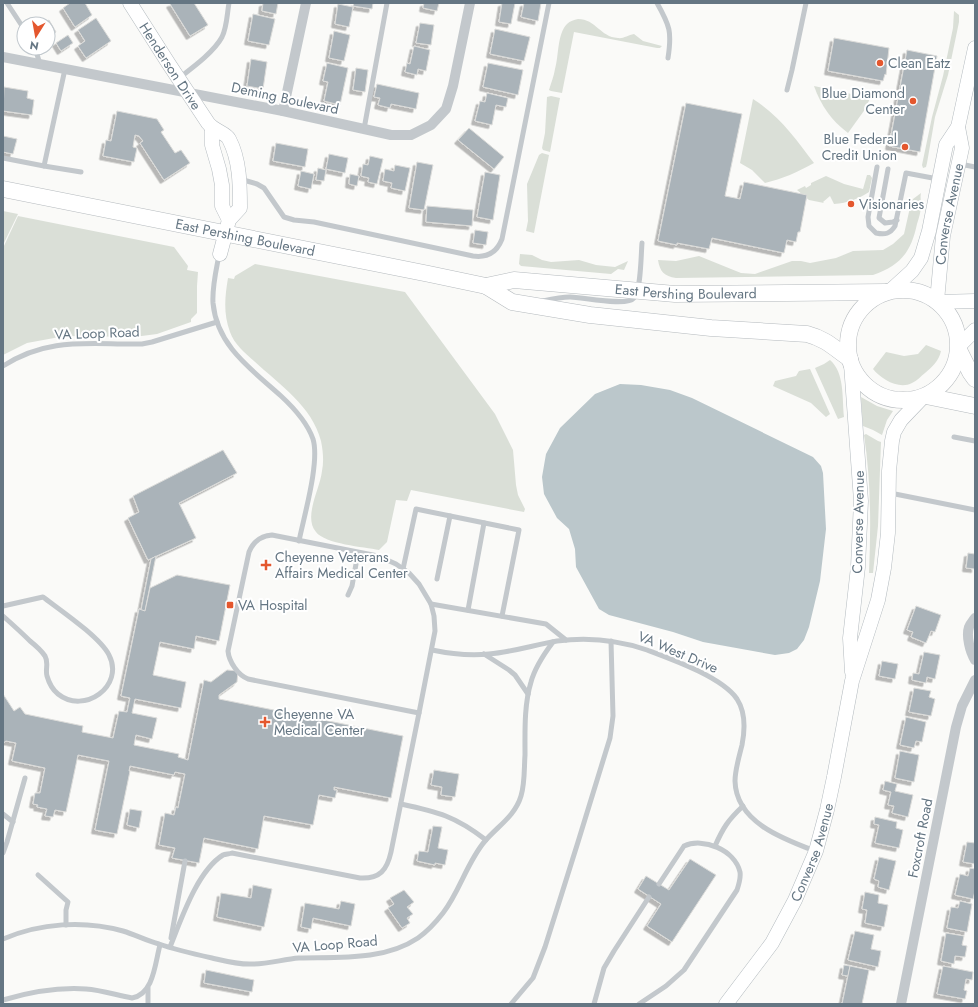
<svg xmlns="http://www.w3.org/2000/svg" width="978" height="1007" viewBox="0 0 978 1007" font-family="Jost,sans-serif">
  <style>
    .green { fill: #dadfd7 }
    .water { fill: #bbc7cb }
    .building { fill: #aab3b9; stroke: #dcdcda; filter: url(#shadow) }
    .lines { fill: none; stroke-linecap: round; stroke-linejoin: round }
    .secondary-casing { stroke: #b3babf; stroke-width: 15 }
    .primary-casing { stroke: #b5babe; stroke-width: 17 }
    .lane { stroke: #c3c8cc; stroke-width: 5 }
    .street { stroke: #c3c8cc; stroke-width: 10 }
    .secondary { stroke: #fff; stroke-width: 14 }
    .primary { stroke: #fff; stroke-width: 16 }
    .poi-dot { fill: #e4572e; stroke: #fff; stroke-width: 1.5 }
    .labels { text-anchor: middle; stroke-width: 4; stroke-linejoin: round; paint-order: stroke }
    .poi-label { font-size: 14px; fill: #657683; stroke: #fff; text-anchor: start }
    .street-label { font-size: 14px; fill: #657683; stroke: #fff }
  </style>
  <defs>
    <filter id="shadow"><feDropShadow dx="-3.5" dy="3.5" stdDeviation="0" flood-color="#0004"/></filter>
  </defs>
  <rect width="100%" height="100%" fill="#fafaf8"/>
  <g class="green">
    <polygon points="954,11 959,15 959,22 948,75 935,117 927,163 926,167 923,168 922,165 932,117 943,76 953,28"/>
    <path d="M578 19C596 19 600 37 618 38 623 39 628 35 634 34L643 41 662 46 660 48H657L574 32 562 93 551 91 549 90C551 83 554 76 555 69 559 56 557 34 567 24 570 21 574 20 578 19Z"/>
    <path d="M814 86 870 98 866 108 848 133C832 121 821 106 814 86Z"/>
    <polygon points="551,96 560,98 550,152 543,150 542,148 545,133 547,97"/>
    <path d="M753 99C780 116 795 138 814 163 798 172 782 179 765 183L752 170 740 163Z"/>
    <polygon points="542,153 549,155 534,233 526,231 528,221 527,184 539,155"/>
    <path d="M867 175H870L872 178 869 192C858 199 848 203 834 204L830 196 823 202 824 203 809 200 797 190 805 186 806 188 811 185V183L826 176 844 184 863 189Z"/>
    <path d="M921 193C920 197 921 201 921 205 921 211 919 218 917 224 911 252 901 265 873 275L676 278C664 276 660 272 658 260L676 261 699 256 731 269 741 273 755 274 792 261H801L810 263 836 258 853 251 883 250 893 244 904 234 911 203 913 199Z"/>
    <polygon points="3,211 18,214 3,245"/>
    <polygon points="18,216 174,247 188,266 187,270 198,272 197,286 197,313 191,319 191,322 157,334 134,337 65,336 27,343 3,355 3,248"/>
    <polygon points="520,254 532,255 542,260 551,262 579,260 596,265 615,267 628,261 624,270 618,269 611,274 521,266 519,264"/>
    <path d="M255 264 405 292 495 414 513 450 516 485 518 495 525 509 524 512 411 490 407 501 396 500 387 542 379 550C364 547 325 544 316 532 303 517 320 489 322 471 324 461 323 451 321 441 312 406 280 385 254 361 245 353 234 344 230 332 223 313 225 296 228 278L234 279 235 276Z"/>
    <path d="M926 345 941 351C939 361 932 367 925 373 921 376 917 381 912 383 899 390 881 379 873 369L886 352 904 356 918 354Z"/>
    <path d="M830 360C845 373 842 399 844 417L838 419 815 368 824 364Z"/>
    <polygon points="810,369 830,414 826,417 811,403 773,386 775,381 796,376 799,371"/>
    <polygon points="861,397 877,406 893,411 887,420 882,435 873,430 863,426"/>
    <path d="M866 434 878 441 881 442 878 526 873 573H869C871 526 871 481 864 435Z"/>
  </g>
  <polygon class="water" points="620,384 641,385 670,390 692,398 813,457 821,466 823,473 826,529 820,581 809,627 804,640 797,649 789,653 775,655 703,642 673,632 609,615 599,609 576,567 575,549 569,529 557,518 544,494 542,477 546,454 560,428 595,394"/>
  <g class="building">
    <polygon points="70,3 85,3 92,15 75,27 63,8"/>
    <polygon points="172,3 194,3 208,25 190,36 170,4"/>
    <polygon points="263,3 278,3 276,14 262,11"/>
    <polygon points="354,3 373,3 372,9 353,6"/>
    <polygon points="424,3 439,3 437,11 423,8"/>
    <polygon points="502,3 515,3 511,24 499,22"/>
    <polygon points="524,3 541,3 538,21 521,17"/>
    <polygon points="338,4 353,7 349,27 335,24"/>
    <polygon points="253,14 275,19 269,45 248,41"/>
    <polygon points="96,18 111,41 86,58 78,46 85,41 78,30"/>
    <polygon points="49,20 56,32 48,37 48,24 42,24"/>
    <polygon points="420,23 434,25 431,45 416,43"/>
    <polygon points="495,29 530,37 524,61 490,54"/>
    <polygon points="334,31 350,35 344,61 329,58"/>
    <polygon points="68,35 73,43 61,51 56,43"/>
    <polygon points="834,38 889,48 886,75 885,74 883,81 828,71"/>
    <polygon points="414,46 430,50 426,71 418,69 417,75 405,72 407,63 410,64"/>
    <polygon points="907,50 937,56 920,152 889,146"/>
    <polygon points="251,59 267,62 263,89 247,86"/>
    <polygon points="327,63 348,68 340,105 324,101 328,82 323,81"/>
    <polygon points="488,63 523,70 518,95 483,87"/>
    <polygon points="356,68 368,70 365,92 353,90"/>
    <polygon points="377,84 419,93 416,109 391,104 390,108 378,105 380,98 374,97"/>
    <polygon points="4,87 28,91 27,98 34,100 32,115 3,111"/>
    <polygon points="487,93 508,98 506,107 496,105 492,125 475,121 480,101 485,102"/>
    <polygon points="686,103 742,114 725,196 740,199 744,182 807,195 800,232 798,232 796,242 787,240 784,253 712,238 709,249 677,243 677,245 658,241"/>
    <polygon points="117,111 157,119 164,130 161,132 175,153 181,150 190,163 164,180 140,143 143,141 139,136 135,135 133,147 137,148 134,162 103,156 106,140 111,141"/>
    <polygon points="469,128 504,157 494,169 458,140"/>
    <polygon points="3,136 17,139 13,154 3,152"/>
    <polygon points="276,143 308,149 305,167 273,161"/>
    <polygon points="329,154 348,158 345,173 326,169"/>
    <polygon points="370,156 383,159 377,184 368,182 369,178 361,176 363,164 368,165"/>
    <polygon points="417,162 433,165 424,210 409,208"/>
    <polygon points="395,165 410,168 405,191 391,188 392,183 383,181 385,169 394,171"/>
    <polygon points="318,168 326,170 324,181 316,180"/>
    <polygon points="301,171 314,174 311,189 298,186"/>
    <polygon points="485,172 500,175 493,220 477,217"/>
    <polygon points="350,174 359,176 357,186 349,184"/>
    <polygon points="427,206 473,210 472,226 426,222"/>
    <polygon points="475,230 488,232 486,245 473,243"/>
    <polygon points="223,450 237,473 179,503 196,538 148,560 128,518 139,512 133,496"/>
    <polygon points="968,553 975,554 975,569 966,568"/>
    <polygon points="156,556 145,611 141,610 151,559"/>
    <polygon points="177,575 230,585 219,641 196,636 194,649 160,642 153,675 186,682 181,708 135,699 132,713 157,718 152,739 136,735 134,745 179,754 178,757 188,760 204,680 211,682 227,670 238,671 237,682 219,695 219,699 403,736 391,798 334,787 334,790 337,790 335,798 319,795 313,825 264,816 258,849 204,838 199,863 172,858 175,848 159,845 165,813 174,815 176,807 178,808 185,774 175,772 174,775 130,766 129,771 130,771 117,834 95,830 109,761 78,755 66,812 55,810 53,817 45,816 47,809 37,807 38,805 33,804 35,793 40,793 45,768 12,761 16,743 6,741 3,743 3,694 14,711 20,707 25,714 83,726 82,732 113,738 119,711 127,712 130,698 121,696 139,609 145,611 150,588"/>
    <polygon points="916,606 941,615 935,632 931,631 926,643 911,637 913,632 907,630"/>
    <polygon points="924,652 940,655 935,679 927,677 926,683 912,680 913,673 919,674"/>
    <polygon points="882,661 898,664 895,679 879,676"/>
    <polygon points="914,688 931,691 929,697 935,699 931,716 909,712"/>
    <polygon points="906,717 926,722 922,742 916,741 914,748 900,745"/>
    <polygon points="900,751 919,755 914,782 895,778"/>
    <polygon points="434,770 459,774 455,797 441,795 442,787 431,785"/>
    <polygon points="885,781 897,784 895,791 913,795 908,817 892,813 894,806 888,805 891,792 883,790"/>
    <polygon points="130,809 142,811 139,828 127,825"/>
    <polygon points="875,817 897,822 896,828 903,830 899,848 875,843 879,825 874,824"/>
    <polygon points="433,826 442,827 438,848 448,850 445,865 435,863 435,865 417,861 419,851 428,852"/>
    <polygon points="967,842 975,843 975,842 975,864 963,862"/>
    <polygon points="879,857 896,861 889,890 878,887 879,881 874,879"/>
    <polygon points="690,859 716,875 672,942 647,926 661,904 638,889 646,876 669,890"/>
    <polygon points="970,868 975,869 975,891 973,899 955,895 960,874 968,876"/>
    <polygon points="253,885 272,889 264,927 217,917 221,893 251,898"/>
    <polygon points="404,890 414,902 407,907 413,914 407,918 410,923 402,928 388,908 394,904 390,898"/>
    <polygon points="865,892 879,895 878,903 888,905 884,927 865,923 867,910 862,909"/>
    <polygon points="341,901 355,904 351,926 313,918 311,929 301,927 305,903 339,909"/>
    <polygon points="960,901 972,904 967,932 947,928 951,907 958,908"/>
    <polygon points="855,931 874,935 871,949 881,951 878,967 848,960"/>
    <polygon points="946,933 964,936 962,945 967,946 965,957 955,956 954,964 941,961"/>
    <polygon points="844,965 850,966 848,976 842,975"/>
    <polygon points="850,966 869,970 862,1004 842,1004"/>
    <polygon points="943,966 973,972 972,980 966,979 964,990 967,991 965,999 937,994"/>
    <polygon points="206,970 254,980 252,992 204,983"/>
  </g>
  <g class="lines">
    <defs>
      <g id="secondary">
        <path id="s1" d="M130 3C155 43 181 83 208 123 214 131 226 133 229 139 240 160 240 185 240 208L229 220 220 254"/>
        <polyline points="212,128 212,145 219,169 222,185 222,206 229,220"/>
        <polyline points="890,291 912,271 921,258 929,231 946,145 958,127 975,48"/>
        <path id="s2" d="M937 301 943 236 962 148 958 127"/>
        <polyline points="938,302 975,301"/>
        <polyline points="959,346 975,330"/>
        <polyline points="851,364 861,501 858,567 850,638 852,672"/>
        <path id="s3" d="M726 1004 772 943 795 900 816 851 827 810 834 777 852 681 878 600 884 568 888 533 889 471 892 441 894 432 901 420 924 396"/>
      </g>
      <g id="primary">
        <path id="s4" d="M3 189 429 274 486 286 512 302 590 315 711 328 807 334C826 339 834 348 850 359"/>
        <path id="s5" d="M486 286 514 280 675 294 886 292"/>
        <circle cx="903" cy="345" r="55"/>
        <polyline points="959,350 970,372 975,379"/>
        <polyline points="926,396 975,406"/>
      </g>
    </defs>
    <use href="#secondary" class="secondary-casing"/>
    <use href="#primary" class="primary-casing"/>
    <g class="lane">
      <polyline points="7,3 24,29"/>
      <path d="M657 3C670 26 672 32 668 58"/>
      <polyline points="35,48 40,64"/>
      <path d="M179 78C192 68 214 52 222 37 227 27 227 14 229 3"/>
      <polyline points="787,90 792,70 806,3"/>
      <polyline points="364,129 387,3"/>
      <polyline points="3,158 44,166 65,69"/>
      <polyline points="960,164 975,167"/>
      <polyline points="44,166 81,172"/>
      <path d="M877 167 868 217 869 226 876 233C885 235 890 234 895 226L906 173 938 179"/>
      <polyline points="888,169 879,218 885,223 893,222 897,220"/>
      <path d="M240 179 257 184 264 188 284 217 294 220 314 222 473 256C487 258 497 252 502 239L549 3"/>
      <path d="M219 255C216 271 212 287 213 303 217 346 251 369 281 396 294 408 307 422 313 439 320 462 304 516 299 541"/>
      <path d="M543 301C552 299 561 297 570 297 582 297 627 307 634 298 641 291 641 254 642 243"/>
      <path d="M3 366C49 336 90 345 142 344L152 342 217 322"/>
      <polyline points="954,437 975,441"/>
      <polyline points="890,493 975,510"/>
      <path d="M272 535 378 556 396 564 409 573 419 584 431 604 434 616 435 631 419 713 248 679C238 675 229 662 228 651L249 552C253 542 261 536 272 535Z"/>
      <polyline points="403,569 416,509 519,530 502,616"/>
      <polyline points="437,579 450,516"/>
      <polyline points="348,595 352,586 358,553"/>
      <polyline points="431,604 546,624 566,640"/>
      <path d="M3 606 43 597C60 610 100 637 109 655 125 686 84 715 58 694 53 690 49 683 47 676 45 669 49 663 45 656 41 650 35 645 30 641 21 632 12 624 3 616"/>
      <polyline points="468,610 484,523"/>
      <path d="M432 650C451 654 469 656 489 654 512 652 534 645 557 641 588 637 618 640 647 650 671 659 722 677 737 699 746 713 745 730 742 745 739 757 735 770 735 781 736 822 783 839 815 851"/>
      <polyline points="484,654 509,670 515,675 528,694"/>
      <path d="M401 804C438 812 455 816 486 840"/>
      <polyline points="3,814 13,822"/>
      <path d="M715 846C723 828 728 820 743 806"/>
      <polyline points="3,853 7,842 25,778"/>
      <polyline points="38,875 68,902 66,910 66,925"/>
      <polyline points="171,938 185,861"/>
      <path d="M3 939C40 923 84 920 123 931 136 935 147 941 159 944 176 950 194 954 212 958 225 961 240 965 253 964 269 964 284 959 299 958 338 957 384 961 418 938 428 931 436 922 443 913 460 891 467 862 485 841 498 826 515 816 521 796 525 783 524 769 525 755 525 731 524 705 531 682 535 667 544 654 553 642"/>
      <path d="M170 947C181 920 197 871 223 855 225 854 229 854 232 853L360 878C380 879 387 870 391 852L419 713"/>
      <path d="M3 1000C30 992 57 987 86 989 101 990 116 995 132 998 154 994 155 963 160 945"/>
      <polyline points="148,1004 148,988"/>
      <polyline points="511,1004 533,978 545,947 578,842 610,738 613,716 611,641"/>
      <polyline points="594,1004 604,968 614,951 649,897"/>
      <path d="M639 1004 666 986 684 970 737 890C739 884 741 878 740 872 735 850 703 837 684 846L659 884"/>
    </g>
    <g class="street">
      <polyline points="3,57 283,111 391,135 411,135 431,125 446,109 453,86 470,3"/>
      <polyline points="283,111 306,3"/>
      <path d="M975 618C973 621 970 624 969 627 966 636 970 652 975 660"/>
      <polyline points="901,1004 956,727 962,706 975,680"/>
    </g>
    <use href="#secondary" class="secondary"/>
    <use href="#primary" class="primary"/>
  </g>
  <g class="poi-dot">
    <circle cx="880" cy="63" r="4"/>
    <circle cx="913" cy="101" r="4"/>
    <circle cx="905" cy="147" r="4"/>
    <circle cx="851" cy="204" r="4"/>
    <path d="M264 559h4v4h4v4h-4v4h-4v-4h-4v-4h4z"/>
    <rect x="226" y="601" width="8" height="8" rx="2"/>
    <path d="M263 716h4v4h4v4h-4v4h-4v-4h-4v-4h4z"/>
  </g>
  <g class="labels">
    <g class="poi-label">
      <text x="888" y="68">Clean Eatz</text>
      <text x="905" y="98" text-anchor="end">Blue Diamond<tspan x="905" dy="16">Center</tspan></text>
      <text x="897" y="144" text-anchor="end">Blue Federal<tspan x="897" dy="16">Credit Union</tspan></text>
      <text x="859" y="209">Visionaries</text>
      <text x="275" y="562">Cheyenne Veterans<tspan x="275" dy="16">Affairs Medical Center</tspan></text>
      <text x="238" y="610">VA Hospital</text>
      <text x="274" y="719">Cheyenne VA<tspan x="274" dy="16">Medical Center</tspan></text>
    </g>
    <g class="street-label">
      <text dy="5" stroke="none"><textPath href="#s1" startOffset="75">Henderson Drive</textPath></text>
      <text transform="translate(285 98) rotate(12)" y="5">Deming Boulevard</text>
      <text dy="5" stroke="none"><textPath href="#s2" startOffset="88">Converse Avenue</textPath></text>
      <text dy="5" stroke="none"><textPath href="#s4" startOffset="247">East Pershing Boulevard</textPath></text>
      <text dy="5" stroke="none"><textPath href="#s5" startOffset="201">East Pershing Boulevard</textPath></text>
      <text transform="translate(97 333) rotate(-2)" y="5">VA Loop Road</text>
      <text transform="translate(858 522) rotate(-89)" y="5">Converse Avenue</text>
      <text transform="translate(678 652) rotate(23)" y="5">VA West Drive</text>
      <text transform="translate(920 838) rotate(-79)" y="5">Foxcroft Road</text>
      <text dy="5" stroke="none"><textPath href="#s3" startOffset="176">Converse Avenue</textPath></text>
      <text transform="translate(335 944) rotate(-5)" y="5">VA Loop Road</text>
    </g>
  </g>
  <rect width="978" height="1007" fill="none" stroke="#657683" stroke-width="8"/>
  <g transform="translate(36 36) rotate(191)"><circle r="19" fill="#ffffff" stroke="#c1c8cd"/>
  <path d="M0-3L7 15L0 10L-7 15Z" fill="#e4572e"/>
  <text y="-6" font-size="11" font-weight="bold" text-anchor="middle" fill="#657683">N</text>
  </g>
</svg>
